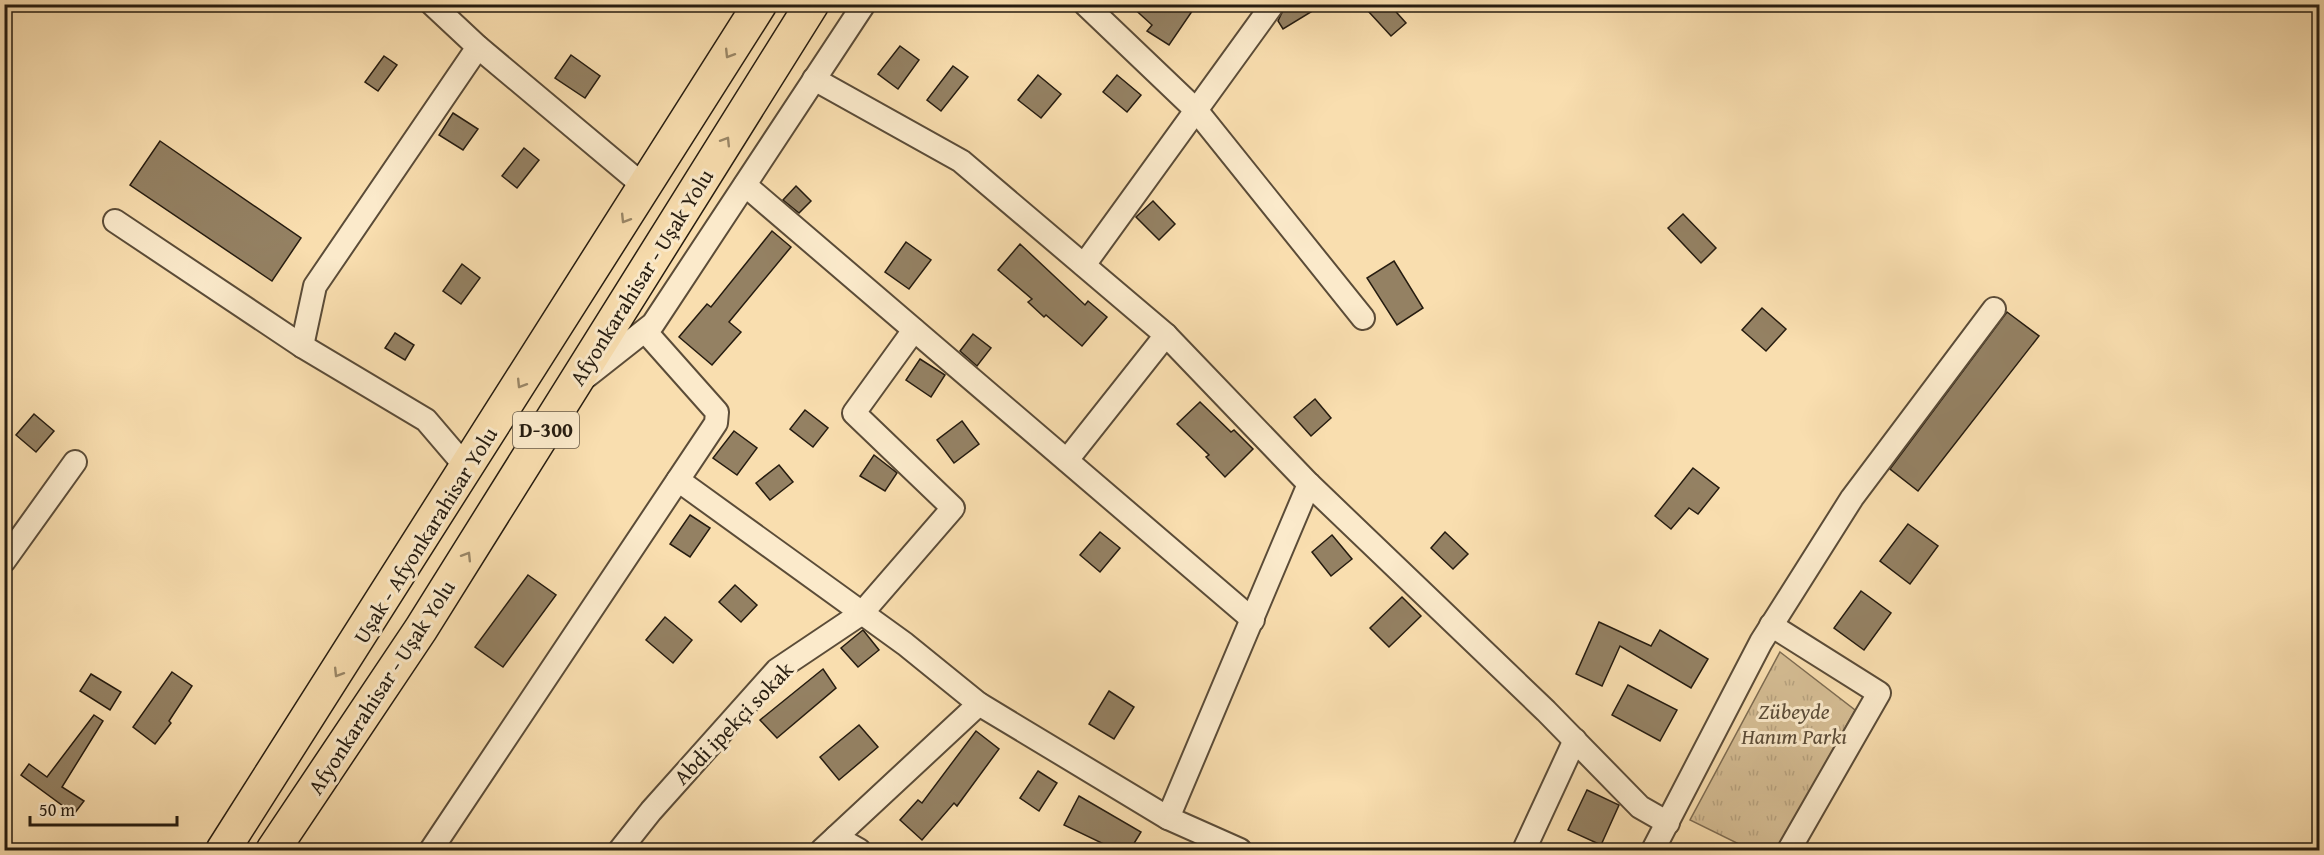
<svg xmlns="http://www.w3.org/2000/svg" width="2324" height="855" viewBox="0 0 2324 855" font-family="'Gentium Book Plus',serif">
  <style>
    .park { fill: url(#park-tufts); stroke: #7e6c52; stroke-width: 1.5 }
    .building { fill: #948163; stroke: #261c10; stroke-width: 1.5 }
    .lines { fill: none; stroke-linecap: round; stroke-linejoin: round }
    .minor-casing { stroke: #5b4c38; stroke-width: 26 }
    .highway-casing { stroke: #261c10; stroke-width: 36 }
    .minor { stroke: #fbeacb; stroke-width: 22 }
    .highway { stroke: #f9deaf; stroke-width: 33 }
    .oneway { stroke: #9a8767 }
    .labels { text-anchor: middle; stroke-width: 6; stroke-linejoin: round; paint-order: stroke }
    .shield { fill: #fbeacb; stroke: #665a48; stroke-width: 1.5 }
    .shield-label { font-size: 21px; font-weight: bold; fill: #261c10 }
    .street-label { font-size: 22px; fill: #261c10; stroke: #fbeacb }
    .park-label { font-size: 22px; font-style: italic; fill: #5b4c38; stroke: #fbeacb }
  </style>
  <defs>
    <pattern id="park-tufts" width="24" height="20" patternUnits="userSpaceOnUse" patternTransform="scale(1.5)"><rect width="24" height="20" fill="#d5bd94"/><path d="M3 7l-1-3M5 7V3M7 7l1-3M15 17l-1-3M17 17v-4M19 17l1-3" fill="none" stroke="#b7a27f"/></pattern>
  </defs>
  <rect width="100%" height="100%" fill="#f9deaf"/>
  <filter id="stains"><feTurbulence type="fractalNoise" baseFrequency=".00333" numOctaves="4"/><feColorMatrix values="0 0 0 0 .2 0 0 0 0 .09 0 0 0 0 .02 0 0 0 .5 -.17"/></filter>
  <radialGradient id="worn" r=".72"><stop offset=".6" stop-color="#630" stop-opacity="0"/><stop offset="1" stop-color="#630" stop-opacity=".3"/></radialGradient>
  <polygon class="park" points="1780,652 1855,710 1777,850 1751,850 1690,820"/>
  <g class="building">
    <polygon points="1129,4 1197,4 1169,45 1147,31 1152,25"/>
    <polygon points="1286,4 1324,4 1283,29 1278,21"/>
    <polygon points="1378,4 1389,4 1406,23 1391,36 1369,12"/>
    <polygon points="900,46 919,60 898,89 878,74"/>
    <polygon points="571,55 600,76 585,98 555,78"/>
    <polygon points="384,56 397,65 378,91 365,82"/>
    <polygon points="953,66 968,77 941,111 927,100"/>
    <polygon points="1038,75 1061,94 1041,118 1018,100"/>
    <polygon points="1117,75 1141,95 1127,112 1103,92"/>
    <polygon points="453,113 478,129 463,150 439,135"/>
    <polygon points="160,141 301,238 272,281 130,185"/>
    <polygon points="524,148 539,160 517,188 502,176"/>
    <polygon points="796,186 811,201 799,213 783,200"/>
    <polygon points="1153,201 1175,224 1159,240 1136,217"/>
    <polygon points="1683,214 1716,248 1701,263 1668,228"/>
    <polygon points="772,231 791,247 729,322 741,332 712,365 679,337 707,304 711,307"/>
    <polygon points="906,242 931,260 909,289 885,272"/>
    <polygon points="1020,244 1085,305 1088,301 1107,317 1082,346 1046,315 1044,317 1028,302 1032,299 998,270"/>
    <polygon points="1394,261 1423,308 1397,325 1367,278"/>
    <polygon points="462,264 480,278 461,304 443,291"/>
    <polygon points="1762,308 1786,329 1766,351 1742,330"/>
    <polygon points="2007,312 2039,336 1918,491 1890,469"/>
    <polygon points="395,333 414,345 405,360 385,348"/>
    <polygon points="973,334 991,348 977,366 960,351"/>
    <polygon points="920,359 945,375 931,397 906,380"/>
    <polygon points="1315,399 1331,418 1311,436 1294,417"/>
    <polygon points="1200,402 1231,432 1234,430 1253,449 1225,477 1206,457 1209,455 1177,424"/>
    <polygon points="805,410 828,428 813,447 790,429"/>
    <polygon points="34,414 54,431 36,452 16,435"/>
    <polygon points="962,421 979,444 954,463 937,440"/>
    <polygon points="734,431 757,448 737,475 713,458"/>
    <polygon points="874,455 897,473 885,491 860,476"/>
    <polygon points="779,465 793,482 770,500 756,483"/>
    <polygon points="1693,468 1719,488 1698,514 1689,508 1671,529 1655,516"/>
    <polygon points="690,515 710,528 690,557 670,544"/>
    <polygon points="1908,524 1938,546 1910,584 1880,561"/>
    <polygon points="1100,532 1120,548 1100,572 1080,555"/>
    <polygon points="1445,532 1468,554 1453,569 1431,548"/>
    <polygon points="1332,535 1352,559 1331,576 1312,552"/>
    <polygon points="528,575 556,595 503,667 475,647"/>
    <polygon points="735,585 757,605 741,622 719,602"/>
    <polygon points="1861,591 1891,613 1864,650 1834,628"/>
    <polygon points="1402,597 1421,616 1389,647 1370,628"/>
    <polygon points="665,617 692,640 673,663 646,640"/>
    <polygon points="1599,622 1651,646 1660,630 1708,659 1691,688 1620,646 1602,686 1576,674"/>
    <polygon points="863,630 879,650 858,667 841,648"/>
    <polygon points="823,669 836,688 777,738 760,720"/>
    <polygon points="172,672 192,686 169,721 171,723 155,744 133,727"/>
    <polygon points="91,674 121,692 110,710 80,691"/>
    <polygon points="1628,685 1677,710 1660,741 1612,715"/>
    <polygon points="1109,691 1134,707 1114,739 1089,724"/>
    <polygon points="94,715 103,721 62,787 84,801 74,814 21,775 29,764 47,777"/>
    <polygon points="859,725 878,747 839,780 820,757"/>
    <polygon points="976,731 999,749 957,806 954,803 922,840 900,820 918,800 922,803"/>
    <polygon points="1038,771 1057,783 1039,811 1020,798"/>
    <polygon points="1587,790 1619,805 1601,845 1568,830"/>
    <polygon points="1079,796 1141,832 1130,850 1103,850 1106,845 1064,825"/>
  </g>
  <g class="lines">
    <defs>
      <g id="minor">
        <polyline points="432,4 478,47 645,187"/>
        <polyline points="1085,4 1196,110 1363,318"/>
        <polyline points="814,79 961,161 1166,335 1309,484 1546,711 1640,807 1668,823"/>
        <polyline points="745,185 1253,620"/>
        <polyline points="115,221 302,346 426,420 467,468"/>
        <polyline points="1084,265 1273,4"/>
        <polyline points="302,346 315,286 478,47"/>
        <polyline points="587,376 653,324 864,4"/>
        <polyline points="1067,460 1166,335"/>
        <polyline points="678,480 905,644 979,704 1168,818 1240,850"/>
        <polyline points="4,561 75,462"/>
        <polyline points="1771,625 1879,693 1789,850"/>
        <polyline points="1168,818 1309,484"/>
        <polyline points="836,837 859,850"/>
        <polyline points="431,850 716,423 717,412 645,331"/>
        <polyline points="620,850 651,811 777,670 862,613 953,508 854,413 914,330"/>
        <polyline points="822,850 979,704"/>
        <polyline points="1524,850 1575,740"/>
        <polyline points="1653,850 1761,642 1852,498 1994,309"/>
      </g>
      <g id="highway">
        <polyline points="223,850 760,4"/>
        <polyline points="273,850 421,629 812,4"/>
      </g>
    </defs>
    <use href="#minor" class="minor-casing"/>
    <use href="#highway" class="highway-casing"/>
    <use href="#minor" class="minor"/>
    <use href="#highway" class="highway"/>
  </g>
  <defs><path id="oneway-chevron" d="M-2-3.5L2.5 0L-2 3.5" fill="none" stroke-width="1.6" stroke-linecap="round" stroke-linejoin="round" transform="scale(1.5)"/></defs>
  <g class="oneway">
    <use href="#oneway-chevron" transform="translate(729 54) rotate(122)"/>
    <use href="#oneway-chevron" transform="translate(726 141) rotate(-58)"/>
    <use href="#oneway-chevron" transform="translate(625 219) rotate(122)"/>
    <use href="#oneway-chevron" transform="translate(521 384) rotate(122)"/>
    <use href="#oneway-chevron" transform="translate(467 556) rotate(-58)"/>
    <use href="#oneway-chevron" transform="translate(338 673) rotate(122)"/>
  </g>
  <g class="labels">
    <rect class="shield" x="513" y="412" width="66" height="36" rx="4.5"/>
    <g class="shield-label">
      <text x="546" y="437">D-300</text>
    </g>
    <g class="street-label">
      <text transform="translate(641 277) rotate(-58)" y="8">Afyonkarahisar - Uşak Yolu</text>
      <text transform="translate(425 535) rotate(-58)" y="8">Uşak - Afyonkarahisar Yolu</text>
      <text transform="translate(381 687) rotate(-57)" y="8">Afyonkarahisar - Uşak Yolu</text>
      <text transform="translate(733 723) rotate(-46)" y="8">Abdi ipekçi sokak</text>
    </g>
    <g class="park-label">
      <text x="1794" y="719">Zübeyde<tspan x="1794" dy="25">Hanım Parkı</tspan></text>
    </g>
  </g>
  <rect width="2324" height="855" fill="none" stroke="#f9deaf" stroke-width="24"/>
  <rect x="6" y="6" width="2312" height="843" fill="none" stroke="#261c10" stroke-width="3"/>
  <rect x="12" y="12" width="2300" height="831" fill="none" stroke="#261c10" stroke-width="1.5"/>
  <path d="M30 816v9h147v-9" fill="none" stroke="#261c10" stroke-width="3"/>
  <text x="39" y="816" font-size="18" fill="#261c10" stroke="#fbeacb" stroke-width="4.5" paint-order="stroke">50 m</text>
  <rect width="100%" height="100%" filter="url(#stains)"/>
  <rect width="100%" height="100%" fill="url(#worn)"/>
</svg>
